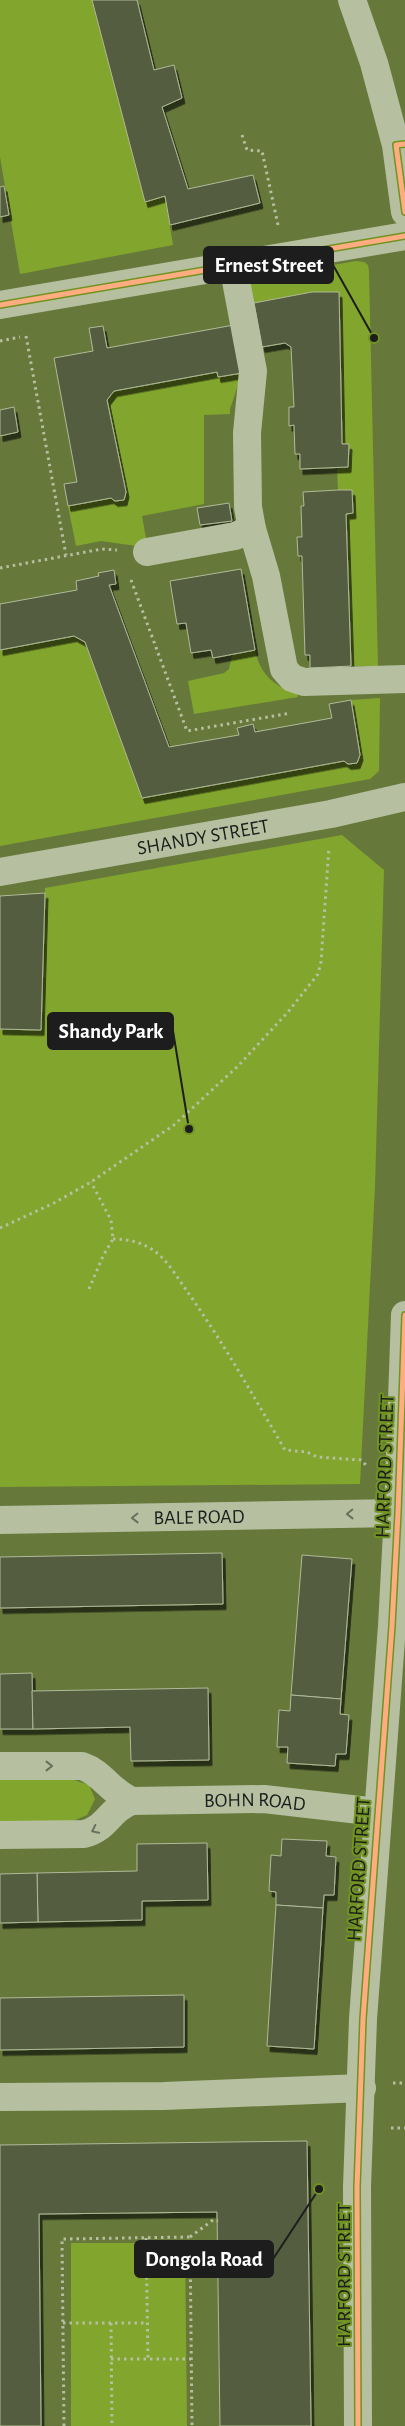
<svg xmlns="http://www.w3.org/2000/svg" width="405" height="2426" viewBox="0 0 405 2426" font-family="'Alegreya Sans',sans-serif">
  <style>
    .green { fill: #82a52d }
    .building { fill: #545d3f; stroke: #b0ba98; filter: url(#shadow) }
    .lines { fill: none; stroke-linecap: round; stroke-linejoin: round }
    .path { stroke: #b6c0a0; stroke-width: 3; stroke-dasharray: 2.5 4; stroke-linecap: butt }
    .minor { stroke: #b6c0a0; stroke-width: 28 }
    .cycleway-casing { stroke: #709321; stroke-width: 8 }
    .cycleway { stroke: #ffac80; stroke-width: 5 }
    .oneway { stroke: #6a6e5e }
    .labels { text-anchor: middle; stroke-width: 4; stroke-linejoin: round; paint-order: stroke }
    .street-label { font-size: 20px; fill: #1d1d1d; stroke: #709321 }
    .leader { fill: none; stroke: #1d1d1d; stroke-width: 2 }
    .callout-dot { fill: #1d1d1d; stroke: #709321; stroke-width: 2 }
    .callout { fill: #1d1d1d; stroke: #1d1d1d; stroke-width: 2 }
    .callout-label { font-size: 21px; text-anchor: middle; font-weight: bold; fill: #fff }
  </style>
  <defs>
    <filter id="shadow"><feDropShadow dx="3" dy="5.5" stdDeviation="0" flood-color="#0009"/></filter>
  </defs>
  <rect width="100%" height="100%" fill="#66793b"/>
  <g class="green">
    <polygon points="0,0 92,0 145,202 165,196 173,245 20,274 0,157"/>
    <polygon points="356,261 364,262 368,265 369,271 378,666 351,666 346,514 353,513 352,490 338,490 337,468 348,467 349,444 342,444 339,293 312,292 254,303 249,280"/>
    <polygon points="217,372 218,377 242,373 230,409 230,414 204,415 204,504 142,516 147,544 136,546 101,541 76,546 68,506 111,498 115,501 124,500 126,492 107,400 114,391"/>
    <polygon points="74,636 85,642 142,798 344,761 348,764 357,763 360,755 351,700 380,698 379,771 370,779 0,846 0,650"/>
    <path d="M255 650C260 674 274 687 297 693L298 697 194 714 188 681 224 673 229 669 232 655Z"/>
    <polygon points="342,835 384,870 375,1187 360,1484 0,1487 0,1029 41,1030 45,888"/>
    <polygon points="0,1780 74,1780 89,1785 95,1799 87,1815 73,1821 0,1821"/>
    <polygon points="71,2243 185,2243 187,2426 71,2426"/>
  </g>
  <g class="building">
    <polygon points="92,0 137,0 154,70 174,65 182,98 162,107 188,189 253,175 260,203 170,225 165,196 145,202"/>
    <polygon points="4,186 9,215 0,217 0,187"/>
    <polygon points="312,292 339,292 342,444 349,444 348,467 300,469 300,454 295,454 294,425 289,426 289,407 294,407 291,347 285,343 262,347 254,303"/>
    <polygon points="234,325 242,373 218,377 217,372 114,391 107,400 126,492 124,500 115,501 111,498 68,506 64,484 77,482 54,358 93,351 89,328 103,326 107,348"/>
    <polygon points="14,407 18,432 0,436 0,410"/>
    <polygon points="338,490 352,490 353,513 346,514 351,666 310,668 310,655 305,655 302,556 298,556 297,537 302,537 301,506 304,506 303,492"/>
    <polygon points="229,503 232,521 200,525 197,508"/>
    <polygon points="241,569 255,650 213,658 211,650 191,653 186,623 177,624 170,581"/>
    <polygon points="114,570 116,584 109,585 169,747 239,735 237,728 253,724 255,732 332,718 329,704 351,700 360,755 357,763 348,764 344,761 142,798 85,642 74,636 0,650 0,604 77,590 76,581 99,576 98,573"/>
    <polygon points="45,893 41,1030 0,1029 0,896"/>
    <polygon points="222,1553 223,1604 0,1608 0,1557"/>
    <polygon points="302,1555 352,1559 341,1699 291,1695"/>
    <polygon points="32,1673 33,1729 0,1729 0,1674"/>
    <polygon points="208,1688 209,1760 131,1761 130,1727 33,1729 32,1691"/>
    <polygon points="291,1695 341,1699 340,1714 349,1715 346,1754 336,1754 335,1766 287,1763 288,1747 277,1747 279,1710 290,1711"/>
    <polygon points="282,1839 327,1841 326,1856 336,1857 334,1895 324,1895 323,1908 276,1905 276,1892 269,1891 271,1855 281,1856"/>
    <polygon points="207,1843 208,1900 142,1901 142,1920 38,1922 37,1873 137,1871 137,1844"/>
    <polygon points="37,1873 38,1922 0,1923 0,1874"/>
    <polygon points="276,1905 323,1908 314,2049 267,2046"/>
    <polygon points="184,1995 184,2047 0,2050 0,1998"/>
    <polygon points="307,2141 311,2426 220,2426 217,2212 39,2214 41,2426 0,2426 0,2145"/>
  </g>
  <g class="lines">
    <g class="path">
      <polyline points="242,135 247,150 262,151 278,225"/>
      <polyline points="26,336 66,555"/>
      <polyline points="0,341 20,337"/>
      <polyline points="0,568 102,549 117,550"/>
      <polyline points="131,580 187,731 291,713"/>
      <polyline points="0,1228 54,1203 91,1182 174,1125 238,1066 288,1012 318,974 321,962 329,847"/>
      <path d="M113 1239C127 1239 141 1242 153 1250 168 1260 178 1279 189 1294 224 1344 254 1397 285 1450L307 1452 317 1457 361 1460 368 1467"/>
      <polyline points="89,1289 103,1256 113,1239 111,1220 91,1182"/>
      <polyline points="393,2083 405,2083"/>
      <polyline points="391,2128 405,2128"/>
      <polyline points="190,2237 213,2220 218,2221"/>
      <polyline points="146,2238 148,2359"/>
      <polyline points="63,2323 147,2323"/>
      <polyline points="111,2323 112,2426"/>
      <polyline points="111,2359 191,2359"/>
      <polyline points="64,2426 62,2239 190,2237 192,2426"/>
    </g>
    <g class="minor">
      <polyline points="352,0 374,63 396,145 405,212"/>
      <polyline points="233,265 253,371 247,433 248,507 252,529 266,576 284,669 292,678 304,682 405,679"/>
      <polyline points="0,305 405,236"/>
      <polyline points="147,552 235,536 252,529"/>
      <path id="s1" d="M0 872 331 814 405 797"/>
      <path id="s2" d="M0 1520 398 1513"/>
      <path d="M0 1766H82C103 1773 109 1791 132 1801"/>
      <path id="s3" d="M0 1835 84 1834C108 1828 108 1810 132 1801L264 1799 377 1812"/>
      <polyline points="0,2097 164,2096 362,2088"/>
      <polyline points="358,2426 357,2187 363,2019 392,1626 398,1513 405,1315"/>
    </g>
    <defs>
      <g id="cycleway">
        <polyline points="405,144 396,145 405,212"/>
        <polyline points="0,305 405,236"/>
        <polyline points="358,2426 357,2187 363,2019 392,1626 398,1513 405,1315"/>
      </g>
    </defs>
    <use href="#cycleway" class="cycleway-casing"/>
    <use href="#cycleway" class="cycleway"/>
  </g>
  <defs><path id="oneway-chevron" d="M-2-3.5L2.5 0L-2 3.5" fill="none" stroke-width="1.6" stroke-linecap="round" stroke-linejoin="round" transform="scale(1.25)"/></defs>
  <g class="oneway">
    <use href="#oneway-chevron" transform="translate(350 1514) rotate(179)"/>
    <use href="#oneway-chevron" transform="translate(135 1518) rotate(179)"/>
    <use href="#oneway-chevron" transform="translate(49 1766)"/>
    <use href="#oneway-chevron" transform="translate(95 1830) rotate(154)"/>
  </g>
  <g class="labels">
    <g class="street-label">
      <text dy="7" stroke="none"><textPath href="#s1" startOffset="206">SHANDY STREET</textPath></text>
      <text transform="translate(384 1466) rotate(-88)" y="7">HARFORD STREET</text>
      <text dy="7" stroke="none"><textPath href="#s2" startOffset="199">BALE ROAD</textPath></text>
      <text dy="7" stroke="none"><textPath href="#s3" startOffset="266">BOHN ROAD</textPath></text>
      <text transform="translate(358 1869) rotate(-86)" y="7">HARFORD STREET</text>
      <text transform="translate(343 2275) rotate(-90)" y="7">HARFORD STREET</text>
    </g>
  </g>
  <path class="leader" d="M374 338L333 265M189 1129L173 1031M319 2189L273 2259"/>
  <g class="callout-dot">
    <circle cx="374" cy="338" r="5"/>
    <circle cx="189" cy="1129" r="5"/>
    <circle cx="319" cy="2189" r="5"/>
  </g>
  <g class="callout">
    <rect x="204" y="247" width="129" height="36" rx="5"/>
    <rect x="48" y="1013" width="125" height="36" rx="5"/>
    <rect x="135" y="2241" width="138" height="36" rx="5"/>
  </g>
  <g class="callout-label">
    <text x="269" y="272">Ernest Street</text>
    <text x="111" y="1038">Shandy Park</text>
    <text x="204" y="2266">Dongola Road</text>
  </g>
</svg>
